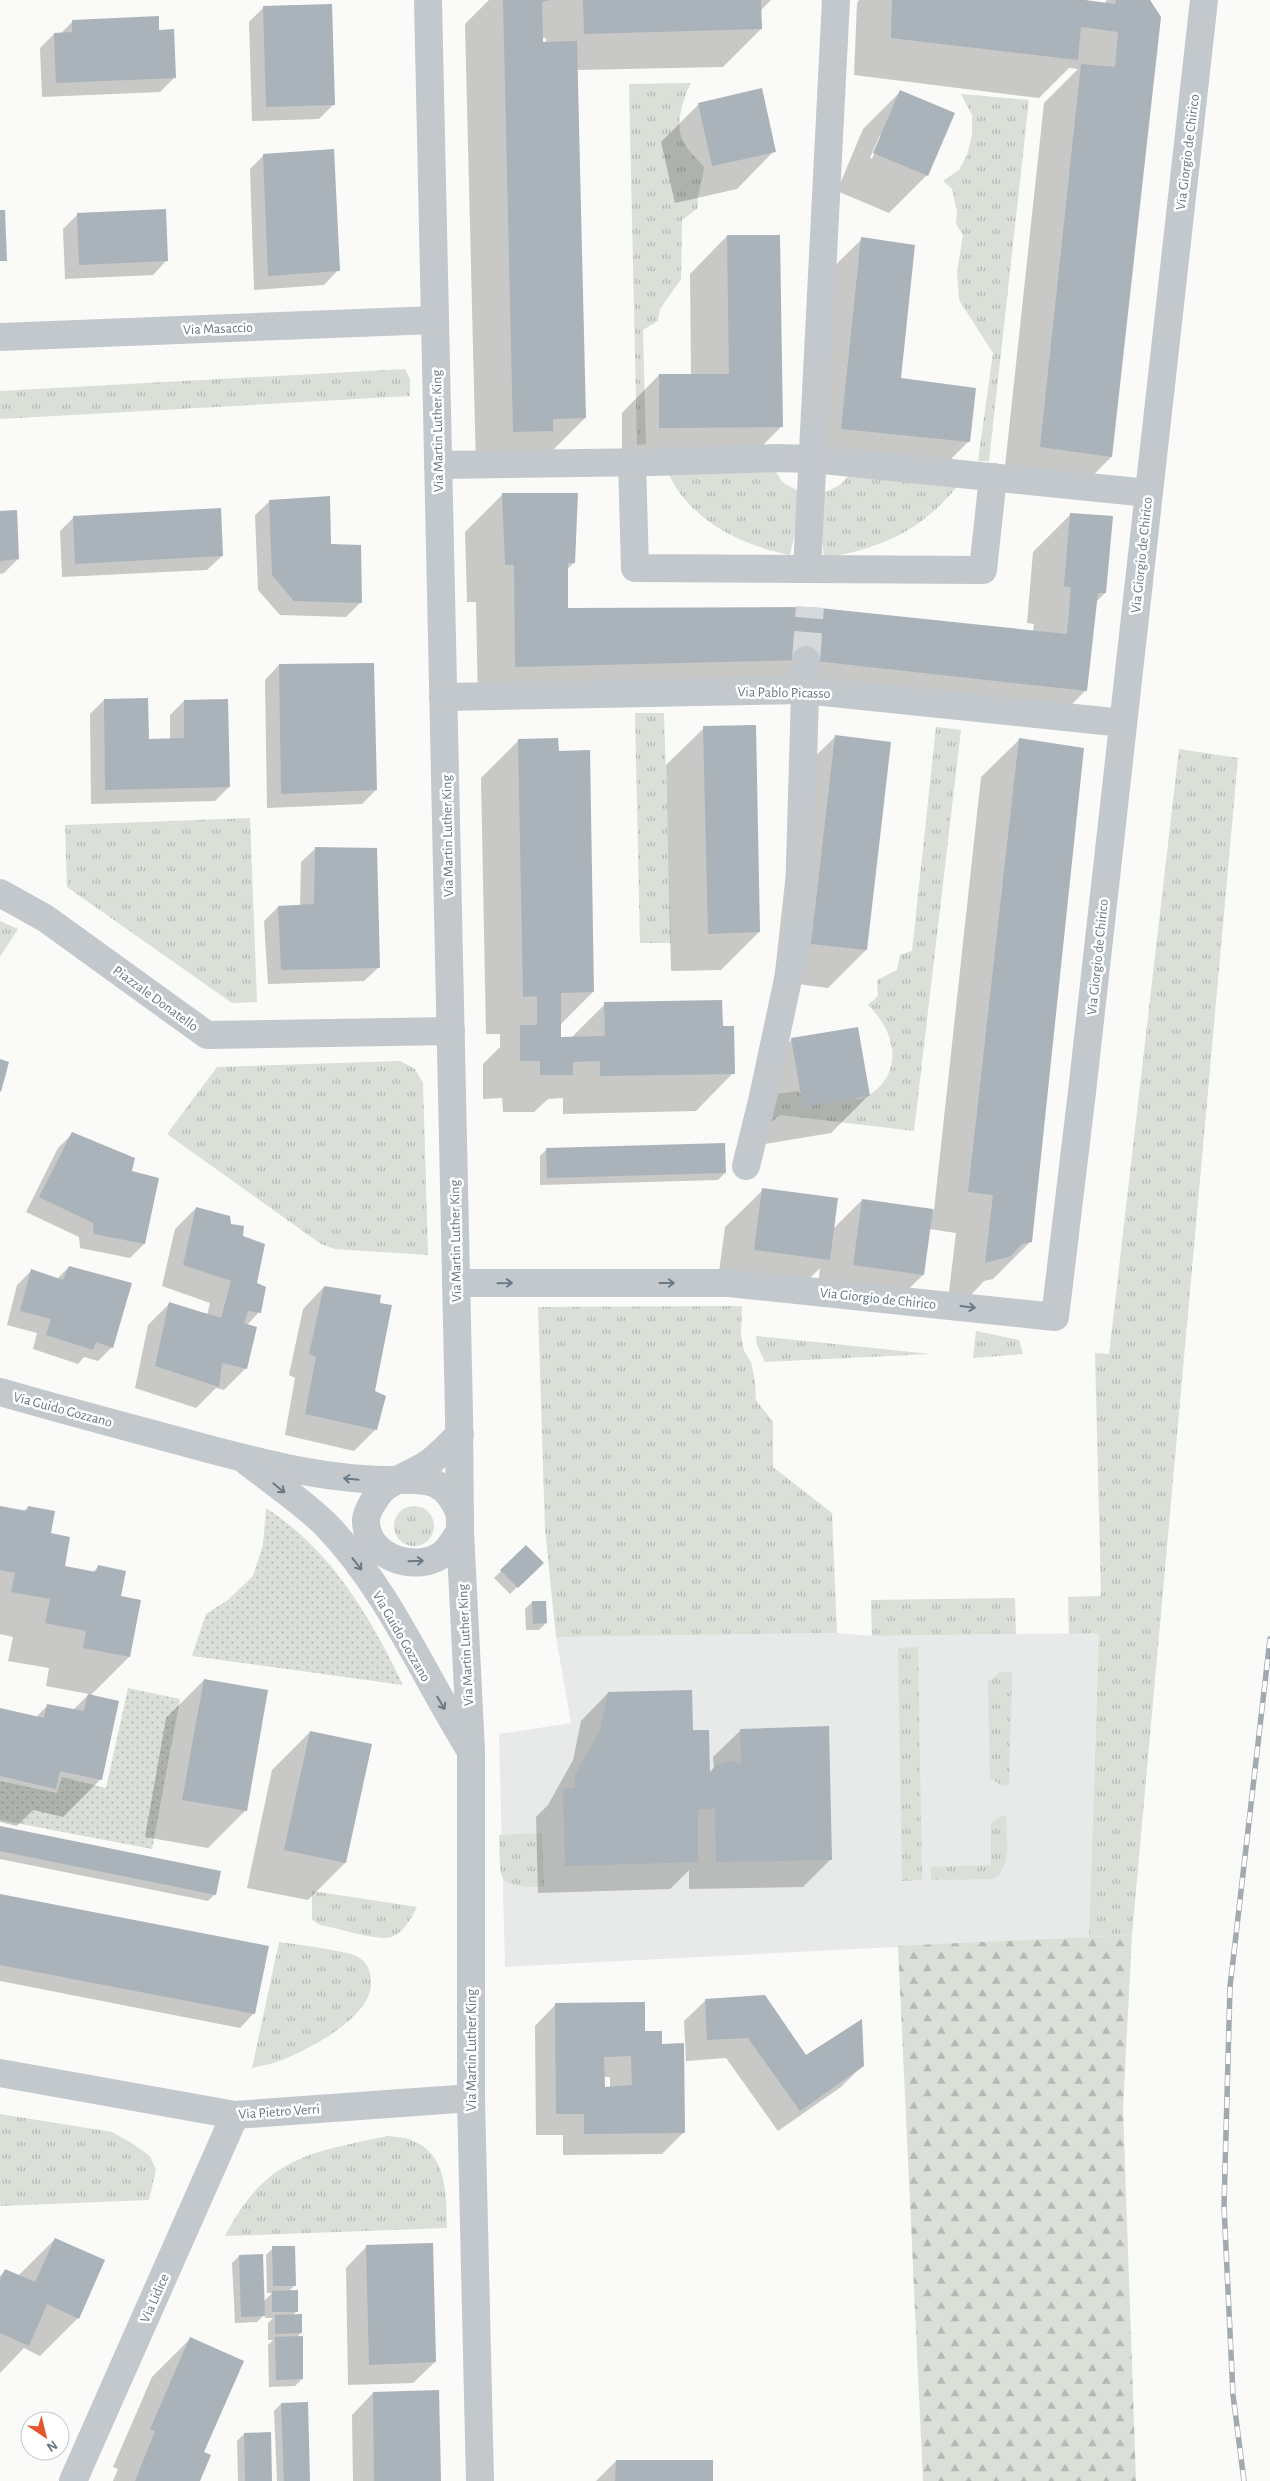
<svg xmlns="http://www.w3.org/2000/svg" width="1270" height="2481" viewBox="0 0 1270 2481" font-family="'Alegreya Sans',sans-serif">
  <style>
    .built { fill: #e8e9e9 }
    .grass { fill: url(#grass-tufts) }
    .forest { fill: url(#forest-firs) }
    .garden { fill: url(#garden-dots) }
    .shadow { fill: #0003; fill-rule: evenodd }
    .building { fill: #aab3b9; fill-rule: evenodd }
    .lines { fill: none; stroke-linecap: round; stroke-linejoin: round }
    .minor-tunnel { stroke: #d5d9db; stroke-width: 28; stroke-dasharray: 28 14; stroke-linecap: butt }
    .minor { stroke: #c3c8cc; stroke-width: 28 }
    .rail-casing { stroke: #a2aab0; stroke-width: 5.5 }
    .rail { stroke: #fff; stroke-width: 4; stroke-dasharray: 11; stroke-linecap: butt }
    .oneway { stroke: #6a7a87 }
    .labels { text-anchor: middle; stroke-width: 5; stroke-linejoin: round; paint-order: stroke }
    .street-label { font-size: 14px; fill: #657683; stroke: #fff }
  </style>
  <defs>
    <pattern id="grass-tufts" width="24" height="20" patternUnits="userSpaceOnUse" patternTransform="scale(1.25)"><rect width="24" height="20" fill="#dadfd7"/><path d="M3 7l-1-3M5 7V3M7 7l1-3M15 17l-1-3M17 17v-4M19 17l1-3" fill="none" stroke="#b4b9b4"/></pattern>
    <pattern id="forest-firs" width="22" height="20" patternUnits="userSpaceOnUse" patternTransform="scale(1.25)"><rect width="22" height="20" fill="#dadfd7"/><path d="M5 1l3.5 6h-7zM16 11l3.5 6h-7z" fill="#b4b9b4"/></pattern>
    <pattern id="garden-dots" width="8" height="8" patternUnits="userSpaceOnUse" patternTransform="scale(1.25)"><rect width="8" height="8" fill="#dadfd7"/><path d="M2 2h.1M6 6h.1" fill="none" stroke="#b4b9b4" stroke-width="1.8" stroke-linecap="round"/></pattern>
  </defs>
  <rect width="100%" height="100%" fill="#fafaf8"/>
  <polygon class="built" points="837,1633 872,1636 1099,1633 1089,1937 505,1967 499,1734 571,1723 556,1637"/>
  <g class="grass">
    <path d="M691 83C684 96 676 120 681 136 685 148 696 158 704 167 703 182 696 193 698 208L682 220 681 279 660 309 658 321 643 330 646 444 637 445 629 84Z"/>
    <polygon points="961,94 1029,100 989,461 978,461 993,353 959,300 957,272 963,235 956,224 957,212 952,189 943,181 959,170 967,155 972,135 972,115"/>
    <polygon points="405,369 410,379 410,396 0,419 0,391"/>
    <path d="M772 466 783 483 804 494 790 555C740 545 687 519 667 470Z"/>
    <path d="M853 467 960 483C923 530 883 548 824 558L817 494C834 490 846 484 853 467Z"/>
    <polygon points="635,713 664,713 671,943 640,943"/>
    <path d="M936 727 961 730 914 1131 780 1115 765 1127 770 1095 798 1091 803 1096C814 1096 826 1095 838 1095 844 1095 854 1100 860 1099 868 1097 877 1090 882 1084 903 1058 889 1025 868 1005L878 996 877 980 897 970 900 955 912 951Z"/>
    <polygon points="1179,749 1238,758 1132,1935 1089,1937 1099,1633 1069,1634 1068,1597 1101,1596 1095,1353 1109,1354"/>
    <polygon points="250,818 257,1002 232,1003 67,887 65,825"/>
    <polygon points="0,921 18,929 0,957"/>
    <polygon points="400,1061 415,1069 423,1083 428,1255 335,1249 321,1244 167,1134 217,1067"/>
    <polygon points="742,1306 741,1335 744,1351 751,1362 755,1380 756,1400 773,1422 773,1467 832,1513 837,1633 556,1637 545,1529 538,1307"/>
    <polygon points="976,1331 1019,1340 1023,1354 973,1358"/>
    <polygon points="756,1336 931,1354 765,1362 757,1345"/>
    <circle cx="414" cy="1526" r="20"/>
    <polygon points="1015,1598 1016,1634 872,1636 871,1600"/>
    <polygon points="918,1647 922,1880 902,1881 898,1648"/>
    <polygon points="1000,1672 1012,1672 1009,1786 1001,1785 990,1778 988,1682"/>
    <path d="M1006 1815C1006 1833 1013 1870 993 1879L931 1880V1867L991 1865V1824L997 1818Z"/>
    <path d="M542 1833 544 1887C494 1887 501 1882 499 1835Z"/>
    <path d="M312 1891 417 1907C411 1919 401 1938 385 1938 368 1938 337 1928 320 1925L312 1920Z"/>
    <path d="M279 1942C293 1944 350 1951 358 1957 368 1963 371 1972 371 1983 371 2018 309 2049 282 2060 272 2064 261 2066 252 2068Z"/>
    <polygon points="0,2114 112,2132 130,2142 150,2156 156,2170 149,2200 0,2206"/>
    <path d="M388 2136C395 2137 405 2137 411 2140 448 2153 446 2196 447 2228L225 2236C266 2157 308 2153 388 2136Z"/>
  </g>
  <polygon class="forest" points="1132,1935 1123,2108 1136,2481 923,2481 898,1946"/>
  <g class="garden">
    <path d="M266 1508C331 1550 370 1616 403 1685L192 1656 206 1614 228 1600 253 1576 263 1545Z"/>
    <polygon points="128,1688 180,1699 152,1849 0,1820 0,1781 57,1793 62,1777 106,1788"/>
  </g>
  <g class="shadow">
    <path d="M489 0H771L760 11 761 29 723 67 577 70 585 418 547 456 476 469 465 24ZM542 38H546V44H542Z"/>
    <polygon points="859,0 1084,0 1104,4 1107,0 1148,0 1111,457 1074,495 1003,485 1044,103 1078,69 1069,68 1039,98 854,75 857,3"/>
    <polygon points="264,7 334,104 319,119 252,121 249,22"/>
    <polygon points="72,22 158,31 175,77 160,92 42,97 40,48 54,34 60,34"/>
    <path d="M901 91 927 175 889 213 837 191 863 129ZM880 135H882L872 159 870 158Z"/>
    <polygon points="699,104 774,151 737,189 675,203 661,142"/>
    <polygon points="264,155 338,270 324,285 254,290 250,169"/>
    <polygon points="78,214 167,260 153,275 65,279 63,229"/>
    <polygon points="727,236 782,426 744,464 622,465 622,413 659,375 691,375 690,274"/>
    <polygon points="862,239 899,379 969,441 931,479 804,466 824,276"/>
    <polygon points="503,494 574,563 566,570 567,609 1033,632 1034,624 1027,623 1033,552 1071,514 1105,593 1096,602 1086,690 1048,728 768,697 478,705 476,602 467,602 465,532"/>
    <polygon points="270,501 330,545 360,603 346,617 280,615 258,590 255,515"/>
    <polygon points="0,512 18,559 4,573 0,574"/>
    <polygon points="74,517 222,556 207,570 62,577 60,531"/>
    <polygon points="279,665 376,790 362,804 267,808 265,680"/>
    <polygon points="104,700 148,740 170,740 170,715 184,701 229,787 215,801 91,804 90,714"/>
    <polygon points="704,728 759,932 721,970 671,971 666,765"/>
    <polygon points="835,737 866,950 828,988 774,981 797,774"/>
    <polygon points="519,740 593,992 560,1025 560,1038 571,1038 605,1004 721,1028 733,1073 696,1111 563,1114 563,1098 548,1099 534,1112 503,1112 502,1098 483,1099 483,1064 500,1047 500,1034 486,1034 481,778"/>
    <polygon points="1019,740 1031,1241 993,1279 984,1281 972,1294 948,1300 956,1233 929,1229 923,1275 885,1312 816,1303 820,1268 791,1297 717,1287 725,1227 763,1190 833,1229 862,1200 934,1210 981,777"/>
    <polygon points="316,848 379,967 364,981 268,984 264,921 278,907 300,906 301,862"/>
    <polygon points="792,1039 869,1095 831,1133 765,1144 754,1077"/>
    <polygon points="72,1134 144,1244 130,1258 80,1248 79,1237 26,1212 58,1148"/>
    <polygon points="547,1149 725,1173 718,1180 540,1185 540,1156"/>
    <polygon points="196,1208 229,1225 242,1237 255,1284 259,1312 247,1325 246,1368 224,1390 216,1388 196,1408 135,1388 148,1325 169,1304 207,1315 210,1303 162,1286 175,1229"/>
    <polygon points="69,1267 112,1347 98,1361 84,1357 78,1364 33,1349 37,1333 7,1325 17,1285 31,1271 57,1279"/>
    <polygon points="324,1287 373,1392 376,1429 354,1451 285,1435 295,1378 289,1375 303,1309"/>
    <polygon points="0,1507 23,1512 28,1507 50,1534 63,1567 92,1573 98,1567 120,1597 140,1601 129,1657 90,1696 101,1779 63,1817 33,1810 17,1826 0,1822 0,1710 35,1718 48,1705 73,1710 89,1694 46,1686 49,1668 8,1661 13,1637 0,1634"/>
    <polygon points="526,1547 542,1563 510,1594 494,1578"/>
    <polygon points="532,1602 546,1623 539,1630 526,1630 525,1609"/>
    <polygon points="204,1680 246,1810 208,1848 145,1837 166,1718"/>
    <polygon points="608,1693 692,1732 709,1774 714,1769 713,1757 741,1730 831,1859 803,1887 689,1889 689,1870 670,1889 538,1893 536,1817 548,1805 573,1760 581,1721"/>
    <polygon points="310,1732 345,1863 308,1900 247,1888 272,1770"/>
    <polygon points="0,1827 215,1894 208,1901 0,1859"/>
    <polygon points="0,1895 254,2013 240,2028 0,1981"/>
    <polygon points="706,2000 805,2057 863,2065 841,2087 778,2131 726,2058 686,2061 684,2021"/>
    <path d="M556 2004 644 2032 661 2045 684 2132 662 2154 563 2155V2135H536L535 2026ZM603 2077H610V2088H604Z"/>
    <polygon points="55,2239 78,2318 40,2356 24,2348 0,2373 0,2276 5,2271 18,2276"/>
    <polygon points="367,2246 435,2362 413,2383 348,2385 346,2268"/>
    <polygon points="273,2248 295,2285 288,2292 297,2311 292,2316 301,2333 297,2337 302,2379 295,2386 269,2387 268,2345 273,2340 268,2340 268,2323 273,2318 265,2318 265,2314 257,2322 235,2323 232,2263 239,2256 264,2301 272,2293 267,2293 266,2255"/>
    <polygon points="190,2339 202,2453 199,2481 113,2481 118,2469 113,2467 152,2377"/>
    <polygon points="373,2393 440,2481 353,2481 352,2415"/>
    <polygon points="281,2404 309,2481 277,2481 274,2411"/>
    <polygon points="244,2434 270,2481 238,2481 237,2441"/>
    <polygon points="616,2461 712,2481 596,2481"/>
  </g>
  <g class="building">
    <polygon points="503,0 550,0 542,2 543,42 577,41 586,418 553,419 553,431 513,432"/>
    <polygon points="583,0 761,0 762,29 584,34"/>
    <polygon points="892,0 1085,0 1115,4 1116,0 1150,0 1161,17 1112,457 1040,447 1081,64 1115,67 1118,32 1081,27 1078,60 891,38"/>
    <polygon points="332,4 335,105 266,107 263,6"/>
    <polygon points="159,16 159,30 174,29 176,78 56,83 54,33 72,32 72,20"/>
    <polygon points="762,88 776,152 712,166 698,103"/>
    <polygon points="900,90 955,113 928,176 873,153"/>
    <polygon points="334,149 340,271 268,276 263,154"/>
    <polygon points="166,209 168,261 79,265 77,213"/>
    <polygon points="0,210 5,210 7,261 0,261"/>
    <polygon points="727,235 780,235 783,427 659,428 659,374 729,374"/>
    <polygon points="861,237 915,245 901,378 976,388 970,442 841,429"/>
    <polygon points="502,493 578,493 575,563 568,563 568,608 810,607 1067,634 1071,587 1064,586 1070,513 1113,516 1106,593 1098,593 1087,691 806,660 515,667 514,565 505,565"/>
    <polygon points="330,496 331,544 361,545 362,603 294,601 272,575 269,500"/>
    <polygon points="221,508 223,556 75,564 73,516"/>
    <polygon points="17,510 19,559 0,561 0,511"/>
    <polygon points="374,663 377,790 281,794 279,664"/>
    <polygon points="148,698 149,739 184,738 184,700 228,699 230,787 105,790 104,699"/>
    <polygon points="756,725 760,932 708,934 703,726"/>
    <polygon points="835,735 891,742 867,950 811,944"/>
    <polygon points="558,738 559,751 590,750 594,992 561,993 561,1037 605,1036 604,1002 722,1000 723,1026 734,1026 735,1074 600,1076 600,1061 573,1062 573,1075 540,1075 540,1061 520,1061 520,1025 537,1025 537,996 523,997 518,739"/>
    <polygon points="1019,738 1084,748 1032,1242 1022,1244 1011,1256 985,1263 993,1195 968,1192"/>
    <polygon points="315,847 377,848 380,968 281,970 278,906 314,904"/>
    <polygon points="858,1027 870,1096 803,1107 791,1038"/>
    <polygon points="0,1059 9,1062 1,1092 0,1091"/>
    <polygon points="72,1132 135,1158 132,1171 159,1178 145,1244 94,1234 93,1223 39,1197"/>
    <polygon points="725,1143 726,1173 547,1178 546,1148"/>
    <polygon points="762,1188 838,1198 830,1260 754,1250"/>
    <polygon points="862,1199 933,1209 924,1275 853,1265"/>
    <polygon points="196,1207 230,1216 231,1224 244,1226 243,1236 265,1244 257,1283 266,1287 261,1313 248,1311 244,1323 257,1327 247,1369 222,1363 219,1387 155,1366 169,1302 221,1318 231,1281 183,1265"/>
    <polygon points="69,1266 132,1283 113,1348 96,1342 93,1350 46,1335 51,1319 20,1311 31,1269 63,1280"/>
    <polygon points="324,1286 381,1295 380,1303 392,1305 375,1391 386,1396 377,1430 305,1414 316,1357 309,1354"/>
    <polygon points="0,1506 27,1511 28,1506 55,1511 51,1533 70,1537 65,1566 96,1572 98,1565 126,1571 121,1596 141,1600 130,1657 83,1648 86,1631 45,1623 50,1599 11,1592 15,1573 0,1570"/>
    <polygon points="526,1545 544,1563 518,1588 500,1570"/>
    <polygon points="532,1601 546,1601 547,1623 533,1624"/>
    <polygon points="204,1679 268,1690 247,1811 182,1800"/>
    <polygon points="692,1690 693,1730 709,1730 710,1772 716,1765 725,1762 733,1761 741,1765 740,1729 829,1726 832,1860 716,1862 715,1808 698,1810 698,1862 565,1866 563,1789 575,1788 575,1774 600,1731 608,1692"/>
    <polygon points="88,1694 119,1701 102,1780 60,1771 56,1789 0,1776 0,1708 44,1718 47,1704 84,1711"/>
    <polygon points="310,1731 372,1744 346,1863 284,1850"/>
    <polygon points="0,1826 221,1871 216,1895 0,1851"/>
    <polygon points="0,1894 269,1946 255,2014 0,1965"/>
    <polygon points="765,1995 806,2055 862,2019 864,2066 800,2111 748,2038 707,2040 705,1999"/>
    <path d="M645 2002V2031H662V2044L684 2043 685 2133 584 2134V2114H556L555 2003ZM631 2056 632 2085 605 2087 604 2057Z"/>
    <polygon points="55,2238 105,2260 79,2319 47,2304 29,2346 0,2333 0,2280 5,2269 35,2282"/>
    <polygon points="433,2243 436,2362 369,2365 366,2245"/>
    <polygon points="272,2246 295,2246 296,2286 273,2286"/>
    <polygon points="263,2254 265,2316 241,2317 239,2255"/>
    <polygon points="298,2290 298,2312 272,2312 272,2291"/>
    <polygon points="302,2314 302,2333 275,2334 275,2315"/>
    <polygon points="303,2336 303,2379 276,2380 275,2337"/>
    <polygon points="190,2337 244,2361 204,2452 211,2455 200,2481 135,2481 155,2431 150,2429"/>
    <polygon points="439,2390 441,2481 374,2481 373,2392"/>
    <polygon points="308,2402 310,2481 284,2481 281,2403"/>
    <polygon points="271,2432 272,2481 245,2481 244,2433"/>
    <polygon points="616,2460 713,2460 713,2481 615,2481"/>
  </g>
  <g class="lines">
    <polyline class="minor-tunnel" points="806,660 810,607"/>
    <g class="minor">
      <polyline points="428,0 459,1414 460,1531 471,1750 471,2098 480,2481"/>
      <polyline points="0,337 435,320"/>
      <polyline points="632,461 635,568 983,570 993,477"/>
      <polyline points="438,465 652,462 776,458 813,459 1148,493"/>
      <polyline points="807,569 836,0"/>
      <polyline points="443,697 804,690 1123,723"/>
      <polyline points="0,893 45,918 207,1035 451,1031"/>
      <polyline points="746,1166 763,1097 798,932 806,660"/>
      <polyline points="456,1283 729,1283 1055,1317 1082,1092 1204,0"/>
      <path d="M0 1392C59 1409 119 1425 179 1441 246 1459 316 1479 386 1480 423 1480 444 1474 460 1514"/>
      <path d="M460 1434C449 1445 438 1457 426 1465 414 1473 388 1482 380 1492 374 1500 365 1513 366 1523 368 1559 419 1574 444 1553 451 1547 455 1538 460 1531"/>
      <path d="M245 1460C270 1480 306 1504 328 1527 388 1590 423 1674 469 1748"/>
      <polyline points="0,2073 235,2115 471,2098"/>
      <polyline points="73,2481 235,2115"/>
    </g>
    <defs>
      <polyline id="rail" points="1244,2481 1233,2395 1224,2206 1230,1987 1270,1639"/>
    </defs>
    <use href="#rail" class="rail-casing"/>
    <use href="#rail" class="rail"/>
  </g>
  <defs><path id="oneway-shaft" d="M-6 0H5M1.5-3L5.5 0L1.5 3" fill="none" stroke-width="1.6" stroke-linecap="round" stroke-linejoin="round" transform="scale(1.25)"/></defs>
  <g class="oneway">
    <use href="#oneway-shaft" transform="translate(505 1283) rotate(-1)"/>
    <use href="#oneway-shaft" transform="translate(667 1283)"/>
    <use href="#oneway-shaft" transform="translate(968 1307) rotate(7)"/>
    <use href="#oneway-shaft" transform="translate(351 1479) rotate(-174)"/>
    <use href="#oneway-shaft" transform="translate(279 1488) rotate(39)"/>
    <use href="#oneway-shaft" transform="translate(416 1561) rotate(-2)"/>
    <use href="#oneway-shaft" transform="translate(357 1564) rotate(52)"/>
    <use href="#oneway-shaft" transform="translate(441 1703) rotate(59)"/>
  </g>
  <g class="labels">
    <g class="street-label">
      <text transform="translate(1187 152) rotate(-83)" y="5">Via Giorgio de Chirico</text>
      <text transform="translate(218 328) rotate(-2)" y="5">Via Masaccio</text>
      <text transform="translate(437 431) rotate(-91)" y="5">Via Martin Luther King</text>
      <text transform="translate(1141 555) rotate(-84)" y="5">Via Giorgio de Chirico</text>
      <text transform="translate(784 692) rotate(1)" y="5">Via Pablo Picasso</text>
      <text transform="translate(447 836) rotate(-91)" y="5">Via Martin Luther King</text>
      <text transform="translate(1097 957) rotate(-84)" y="5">Via Giorgio de Chirico</text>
      <text transform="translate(156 998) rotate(36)" y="5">Piazzale Donatello</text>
      <text transform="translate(455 1241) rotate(-91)" y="5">Via Martin Luther King</text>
      <text transform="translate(878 1298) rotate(6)" y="5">Via Giorgio de Chirico</text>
      <text transform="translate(63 1409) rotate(15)" y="5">Via Guido Gozzano</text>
      <text transform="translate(402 1636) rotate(60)" y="5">Via Guido Gozzano</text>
      <text transform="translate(465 1645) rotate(-93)" y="5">Via Martin Luther King</text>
      <text transform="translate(471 2050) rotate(-90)" y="5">Via Martin Luther King</text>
      <text transform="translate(279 2111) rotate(-4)" y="5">Via Pietro Verri</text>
      <text transform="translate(154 2298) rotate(-66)" y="5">Via Lidice</text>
    </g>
  </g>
  <g transform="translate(45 2436) rotate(145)"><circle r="24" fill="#ffffff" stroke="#c1c8cd"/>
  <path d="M0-4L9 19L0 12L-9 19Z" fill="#e4572e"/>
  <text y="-8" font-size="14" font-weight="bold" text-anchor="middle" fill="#657683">N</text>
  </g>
</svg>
